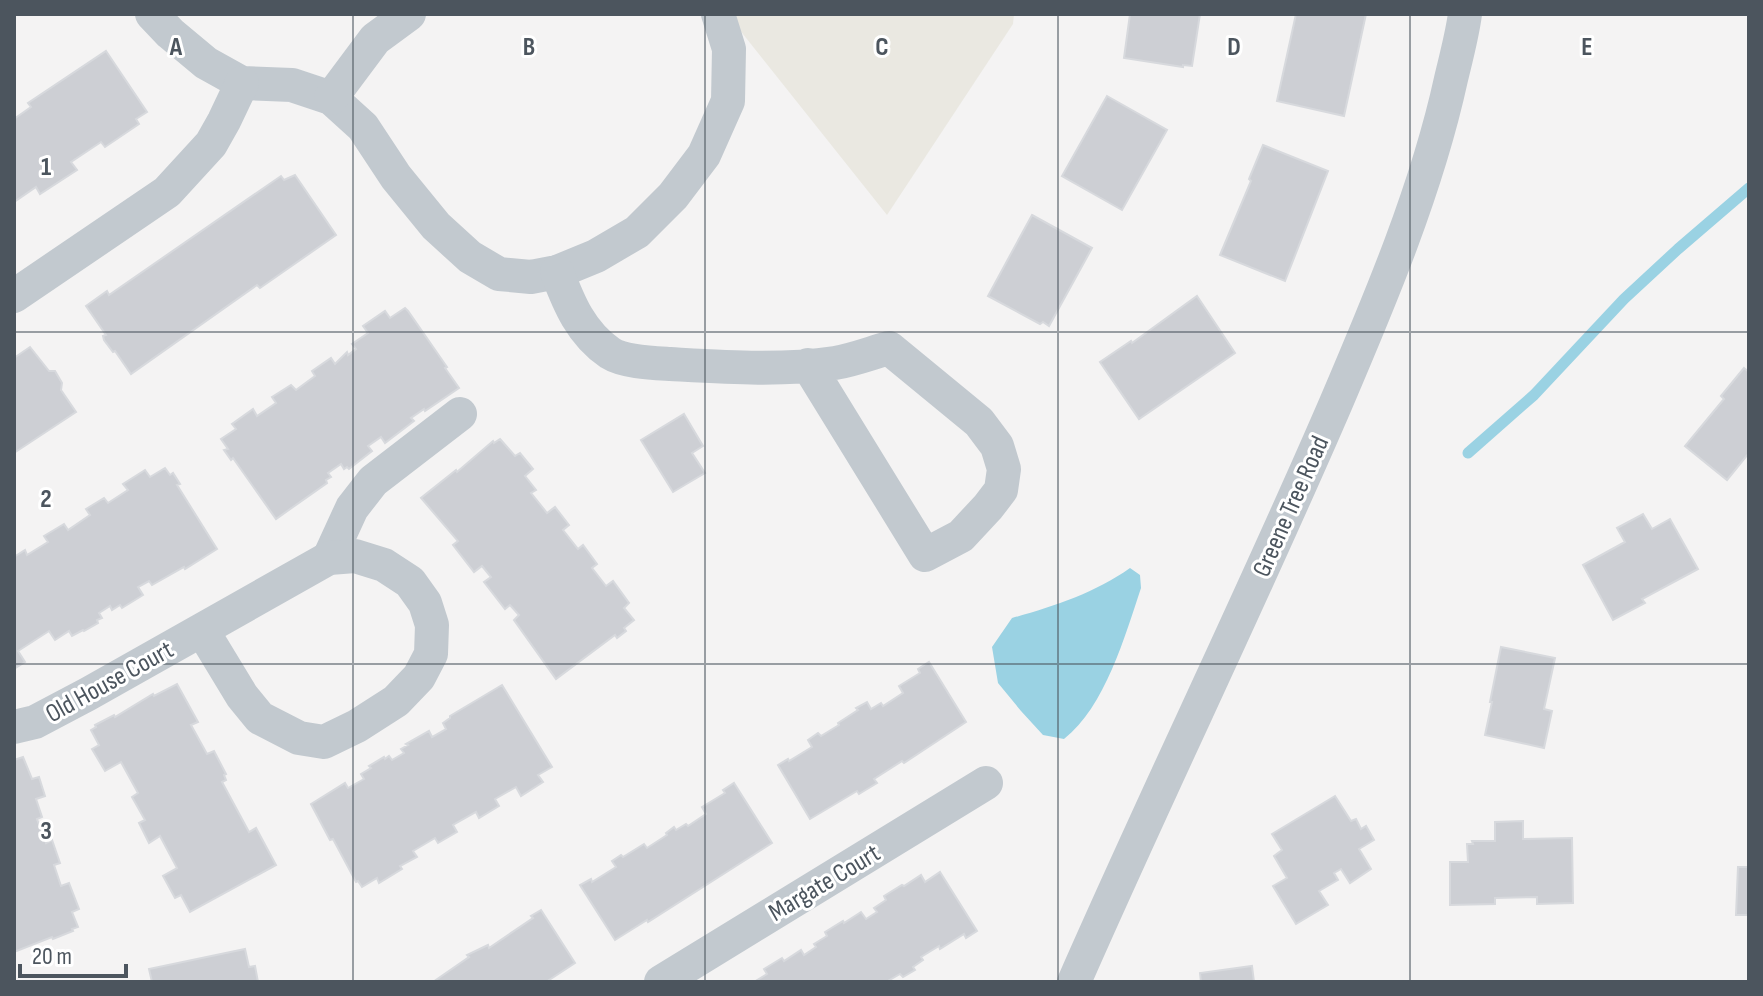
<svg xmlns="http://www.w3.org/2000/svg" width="1763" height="996" viewBox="0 0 1763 996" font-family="'Sofia Sans Condensed',sans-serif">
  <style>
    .commercial { fill: #eae8e1 }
    .water { fill: #9ad2e3 }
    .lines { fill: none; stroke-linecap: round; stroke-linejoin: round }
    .stream { stroke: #9ad2e3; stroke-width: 11 }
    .building { fill: #cdcfd4; stroke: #d7d9dd; stroke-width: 2 }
    .minor { stroke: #c2c9cf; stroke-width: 34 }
    .grid { fill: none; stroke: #4c555e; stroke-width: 2; stroke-opacity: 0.55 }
    .labels { text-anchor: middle; stroke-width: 6; stroke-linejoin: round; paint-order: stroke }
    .street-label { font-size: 26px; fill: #4c555e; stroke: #fff }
    .grid-label { font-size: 26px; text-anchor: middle; font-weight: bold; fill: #4c555e; stroke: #fff; stroke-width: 6; stroke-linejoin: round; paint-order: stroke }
  </style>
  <rect width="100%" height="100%" fill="#f4f3f3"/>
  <polygon class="commercial" points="727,14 1014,14 1013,24 887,215"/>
  <path class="water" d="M1130 568 1140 575 1141 588C1125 636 1105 707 1064 739L1043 735 1021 711 998 683 992 647 1012 618C1052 607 1095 593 1130 568Z"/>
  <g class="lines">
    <polyline class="stream" points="1468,453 1534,395 1624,299 1678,249 1749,188"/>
  </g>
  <g class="building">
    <polygon points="1130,14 1200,14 1192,66 1183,65 1183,67 1124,58"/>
    <polygon points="1296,14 1366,14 1344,116 1277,101"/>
    <polygon points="106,51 147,112 136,119 139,124 105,147 101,142 71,162 77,170 40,194 36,187 14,202 14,119 31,107 28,103"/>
    <polygon points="1107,96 1167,130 1122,210 1062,176"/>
    <polygon points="1263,145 1328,171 1285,281 1220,255 1251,181 1249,179"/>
    <polygon points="295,175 336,235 260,288 257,285 131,374 115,351 113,352 104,340 103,336 106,335 86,306 107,291 109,295 281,176 284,180"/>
    <polygon points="1032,215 1092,248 1049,326 1043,322 1040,324 988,296"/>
    <polygon points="1197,296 1235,353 1139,419 1100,362 1131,341 1132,343"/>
    <polygon points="405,308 408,311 447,367 445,368 459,388 425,411 424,409 411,418 414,421 385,443 381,437 368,446 372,451 349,469 347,467 344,469 341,464 328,473 331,477 326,480 327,483 276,519 233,458 231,460 224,450 228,449 221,439 236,429 232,424 253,409 257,416 276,403 272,397 291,385 296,390 315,376 312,371 331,358 335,364 347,352 348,355 356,349 352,344 368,333 363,326 385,311 390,318"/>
    <polygon points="30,347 49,371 55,371 62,383 61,390 76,412 14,453 14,358"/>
    <polygon points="1744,368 1749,372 1749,453 1727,480 1685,446 1724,399 1721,396"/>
    <polygon points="684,414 703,446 692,453 705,473 673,492 641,440"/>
    <polygon points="500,439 515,456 520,453 533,469 525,476 536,490 531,493 547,513 555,507 569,525 563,530 578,549 583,545 597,564 592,568 606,586 613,581 629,603 624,608 634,620 624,628 626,631 617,638 615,635 556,679 514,620 519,615 510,605 505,609 484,582 491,577 482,566 474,572 453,545 458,541 421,498 456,470 457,472 493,441 494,443"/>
    <polygon points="165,468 170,475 173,473 180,484 177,485 217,549 185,569 184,567 152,585 149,581 138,587 143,595 122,608 120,605 112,610 110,606 99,613 102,618 97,620 98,623 84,631 83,630 72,636 69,631 55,640 49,631 18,651 25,662 14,669 14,557 25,550 27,555 48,542 44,536 64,524 68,530 90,515 86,509 104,498 108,503 128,490 123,484 145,470 150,477"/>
    <polygon points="1643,514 1652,529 1670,519 1698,569 1642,599 1645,603 1613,620 1583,565 1625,542 1617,528"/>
    <polygon points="1501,647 1555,658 1544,709 1552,711 1544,748 1485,735 1492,702 1490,702"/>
    <polygon points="929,662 966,722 904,763 902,761 874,779 877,783 859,794 857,791 810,819 778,765 788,759 789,761 812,747 808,740 818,733 821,736 839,725 838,723 858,710 856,708 867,702 871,709 881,703 883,706 903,693 899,686 920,673 918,669"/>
    <polygon points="177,684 198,722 191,725 207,754 214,751 226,774 224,775 226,780 222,782 249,832 256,828 276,865 190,912 181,895 175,898 163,876 177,868 160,836 149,843 139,823 145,820 132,797 138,793 121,762 105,771 92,749 99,745 91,730 96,727 95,725 114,715 115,717 153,694 154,696"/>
    <polygon points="502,685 552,767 538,775 543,782 521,796 516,787 495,799 499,806 479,818 476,812 453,825 457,832 438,843 435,838 413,851 417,857 400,866 402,869 379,883 377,878 362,887 358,881 356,882 333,839 330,840 311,804 345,783 348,788 364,779 361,774 371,768 369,766 384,757 385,759 389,756 392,760 404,753 401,749 408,745 406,744 429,731 432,737 446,729 443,723 450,718 450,716"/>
    <polygon points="23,757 32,779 39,777 45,796 36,799 42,817 37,819 46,843 52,840 60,863 54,865 61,886 69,883 79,909 72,912 78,927 72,929 73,931 53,939 52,937 14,952 14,760"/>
    <polygon points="734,783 772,843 648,922 647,920 615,940 580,885 591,879 592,882 616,867 612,861 621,855 623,857 644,844 647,848 667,835 666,833 674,827 676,830 686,824 688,826 706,814 702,807 725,793 723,790"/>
    <polygon points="1335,796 1351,821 1356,819 1361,829 1366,826 1374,840 1359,849 1371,869 1350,883 1341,869 1334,873 1338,880 1319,891 1328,905 1296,924 1273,886 1287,878 1274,856 1282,850 1272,834"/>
    <polygon points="1523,821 1523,839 1572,838 1573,903 1537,904 1537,897 1495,898 1495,904 1450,905 1450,862 1468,862 1467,844 1473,844 1472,841 1495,841 1495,822"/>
    <polygon points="1738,867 1749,867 1749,915 1736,915"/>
    <polygon points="940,872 977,931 966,938 964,934 940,949 939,946 921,957 923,960 913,967 915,970 903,977 900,974 886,982 754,982 767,974 764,969 782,958 784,961 801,950 804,955 816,947 814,944 827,936 825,932 843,921 844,923 861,912 866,919 877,912 874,908 886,900 884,896 902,885 904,886 921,875 925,882"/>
    <polygon points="541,910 575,963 546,982 433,982 469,957 467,955 488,945 489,948 533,918 531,916"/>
    <polygon points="245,949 249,967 255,966 258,982 152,982 149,969"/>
    <polygon points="1252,966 1254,982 1201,982 1200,973"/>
  </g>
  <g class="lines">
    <g class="minor">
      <polyline points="152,14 170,33 206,63 242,83 292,85 331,98 363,127 396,177 436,226 470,257 499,274 531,277 557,272 596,256 637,232 673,196 704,155 728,101 729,49 718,14"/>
      <polyline points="331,98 375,39 409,14"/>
      <path d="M557 272C569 304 581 333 610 353 624 362 653 363 670 364 724 367 781 371 835 363 853 360 871 353 889 348L979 422 997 446 1004 469 1001 490 988 507 961 536 925 555 808 365"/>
      <polyline points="14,296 167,192 211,144 224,121 242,83"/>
      <polyline points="329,558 352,508 373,481 460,414"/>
      <polyline points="14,727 35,722 88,694 329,558 355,556 384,565 410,582 425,603 432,625 431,654 419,677 396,701 357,726 324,742 299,738 260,718 242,696 202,630"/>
      <polyline points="661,982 986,783"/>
      <path d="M1074 982C1159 788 1252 598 1336 403 1380 300 1427 189 1451 79 1456 58 1462 36 1465 14"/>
    </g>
  </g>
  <path class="grid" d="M353 14V982M705 14V982M1058 14V982M1410 14V982M14 332H1749M14 664H1749"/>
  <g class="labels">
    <g class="street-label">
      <text transform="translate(1290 506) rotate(-66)" y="9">Greene Tree Road</text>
      <text transform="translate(109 681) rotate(-29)" y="9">Old House Court</text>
      <text transform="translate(824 882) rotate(-31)" y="9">Margate Court</text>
    </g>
  </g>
  <g class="grid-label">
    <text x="176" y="55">A</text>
    <text x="529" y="55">B</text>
    <text x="882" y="55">C</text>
    <text x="1234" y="55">D</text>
    <text x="1587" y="55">E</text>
    <text x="46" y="175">1</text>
    <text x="46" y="507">2</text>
    <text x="46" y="839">3</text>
  </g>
  <rect width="1763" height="996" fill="none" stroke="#4c555e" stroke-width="32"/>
  <path d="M20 964v12h106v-12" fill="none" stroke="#4c555e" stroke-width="4"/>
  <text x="32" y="964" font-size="24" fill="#4c555e" stroke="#ffffff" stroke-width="6" paint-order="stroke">20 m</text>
</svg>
